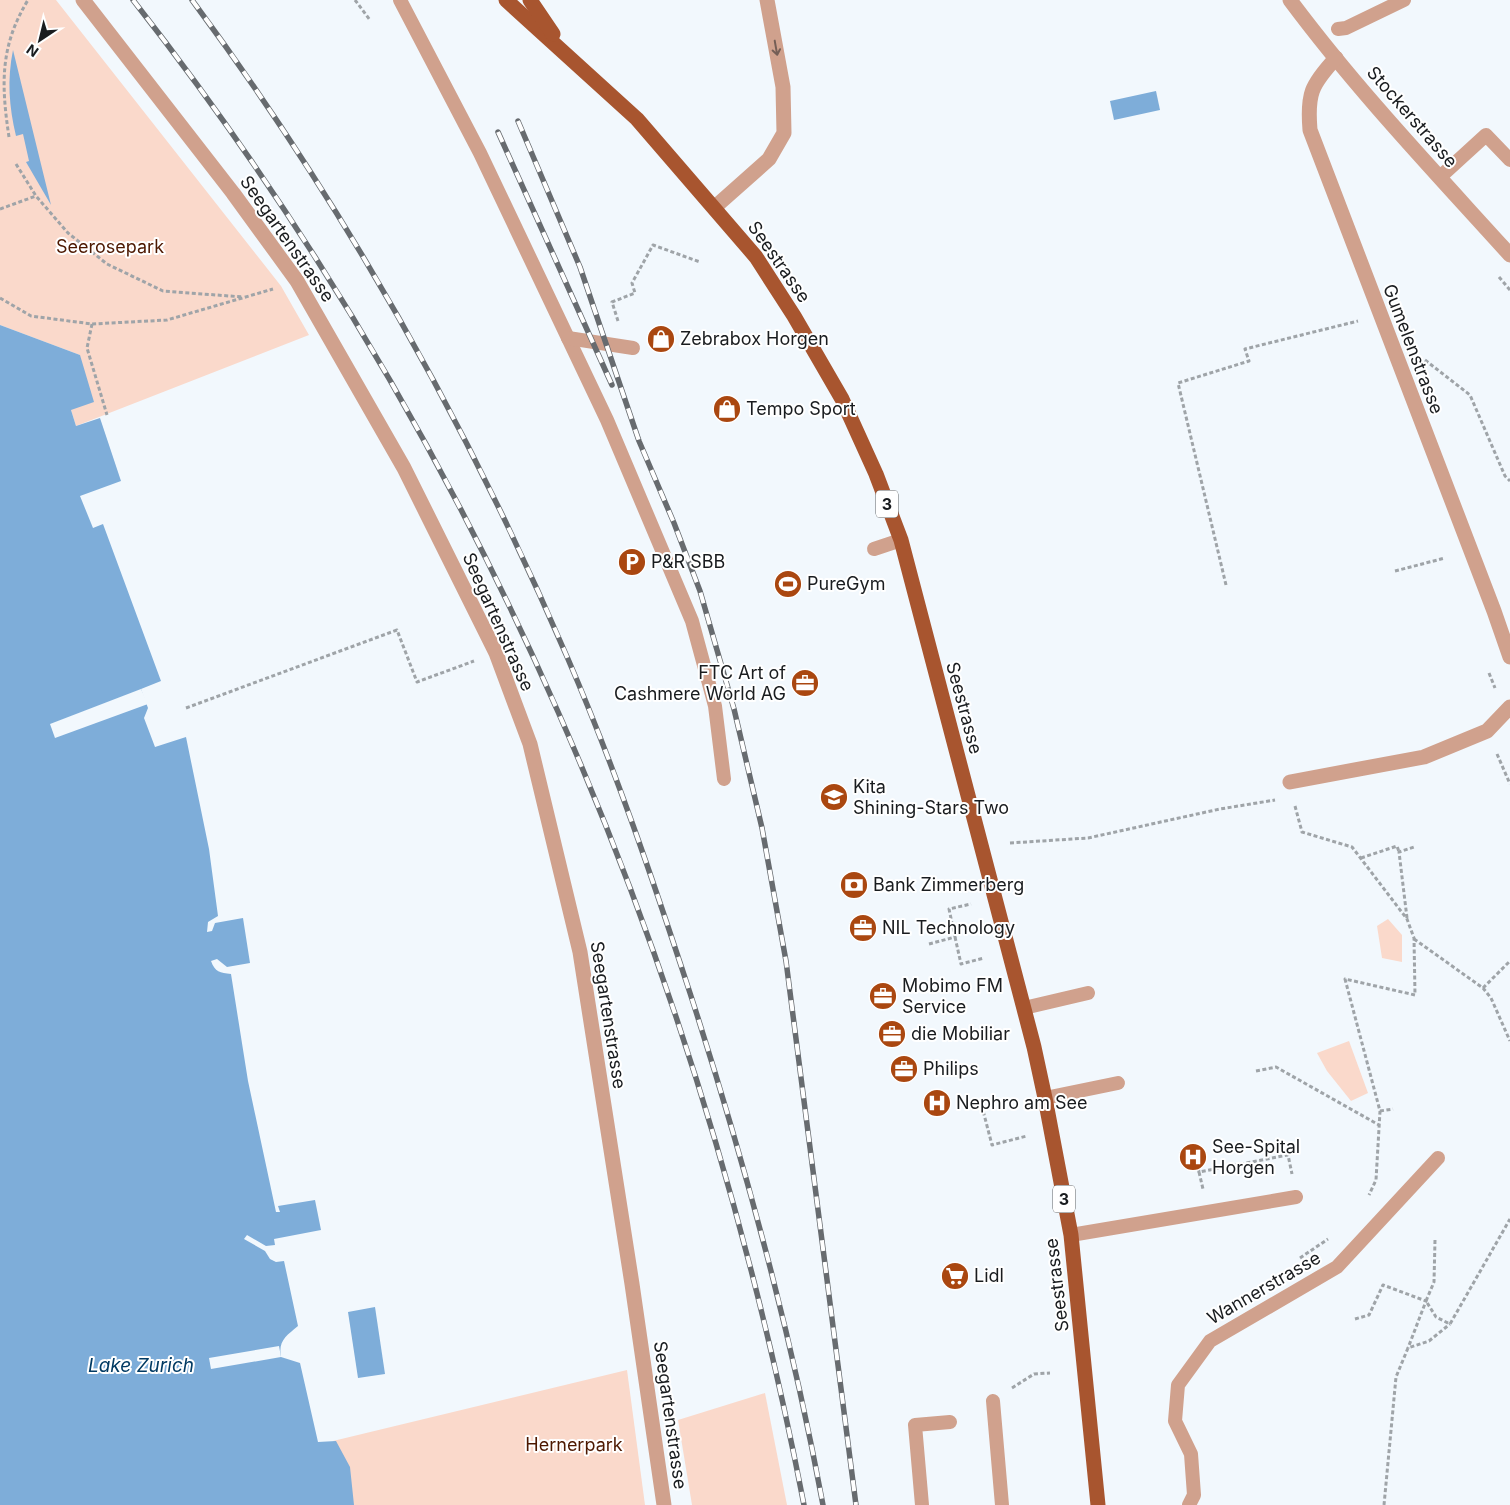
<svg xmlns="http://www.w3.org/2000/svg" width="1510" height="1505" viewBox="0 0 1510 1505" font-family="Inter,sans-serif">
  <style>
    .green { fill: #fad9cb }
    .water { fill: #7eadd9 }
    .pier { fill: #f2f8fd }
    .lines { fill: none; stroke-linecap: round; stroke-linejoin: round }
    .path { stroke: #9fa4a8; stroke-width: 3; stroke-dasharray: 4 2.5; stroke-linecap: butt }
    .service { stroke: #d0a18d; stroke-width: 14 }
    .minor { stroke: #d0a18d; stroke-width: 15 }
    .primary { stroke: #a8552f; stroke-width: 15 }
    .rail-casing { stroke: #676b6f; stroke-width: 5.5 }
    .rail { stroke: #fff; stroke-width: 4; stroke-dasharray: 11; stroke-linecap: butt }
    .oneway { stroke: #745e56 }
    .labels { text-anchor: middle; stroke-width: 4; stroke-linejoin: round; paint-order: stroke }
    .shield { fill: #fff; stroke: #5e6062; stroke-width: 1 }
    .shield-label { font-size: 16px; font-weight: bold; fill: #191c1f }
    .street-label { font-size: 18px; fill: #191c1f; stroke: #fff }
    .park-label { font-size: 18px; fill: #4d1800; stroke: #fff }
    .poi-label { font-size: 18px; fill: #191c1f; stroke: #fff; text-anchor: start }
    .water-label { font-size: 19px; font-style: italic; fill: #013a63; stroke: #fff }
  </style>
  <rect width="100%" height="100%" fill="#f2f8fd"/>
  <g class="green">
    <polygon points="0,0 56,0 281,286 309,335 76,426 71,410 80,355 0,325"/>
    <polygon points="1388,919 1402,935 1402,962 1382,958 1377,926"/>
    <polygon points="1349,1041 1368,1093 1351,1101 1327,1071 1317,1053"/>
    <polygon points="627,1370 645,1505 353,1505 333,1441"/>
    <polygon points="765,1393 787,1505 692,1505 678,1420"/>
  </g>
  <g class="water">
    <path d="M13 50 51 205 26 162 29 161 23 134 16 136C9 106 7 80 13 50Z"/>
    <polygon points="1156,91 1160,110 1114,120 1110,101"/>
    <path d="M0 325 80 355 94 402 71 410 76 426 100 418 121 481 80 496 93 528 103 524 161 681 141 689 148 708 144 718 155 747 186 737 209 849 218 916 208 922 207 932 212 931 215 923 243 918 250 963 227 967 217 959 211 961C215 972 220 973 231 974L248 1081 276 1212H280L278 1206 315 1200 321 1230 274 1239 275 1245 266 1246 247 1235 244 1239 265 1251 270 1259 276 1262 284 1261 298 1326C286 1336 278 1341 281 1357L300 1363 318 1442 336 1441 350 1467 354 1505H0Z"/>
    <polygon points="375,1307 385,1374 358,1378 348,1312"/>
  </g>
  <g class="pier">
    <polygon points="141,689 148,704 55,738 50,724"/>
    <polygon points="279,1346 281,1357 211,1369 209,1358"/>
  </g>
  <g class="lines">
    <g class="path">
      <polyline points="355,0 370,20"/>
      <path d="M9 137C1 84 0 46 28 0"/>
      <polyline points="16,164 36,196 68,233 107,264 163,291 243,297"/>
      <polyline points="0,209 36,196"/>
      <polyline points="1499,277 1510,290"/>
      <polyline points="0,298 31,316 92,324 167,320 273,289"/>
      <polyline points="618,321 612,302 635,293 632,283 653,245 700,262"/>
      <polyline points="92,324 87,348 107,415"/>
      <polyline points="1425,360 1470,395 1505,476 1510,481"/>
      <polyline points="1395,571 1445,558"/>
      <polyline points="1226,585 1178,383 1249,361 1245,349 1358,321"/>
      <polyline points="1489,673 1495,688"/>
      <polyline points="186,708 397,630 417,682 474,661"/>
      <polyline points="1497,754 1510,784"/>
      <polyline points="1295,806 1302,832 1352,847 1407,919 1414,938 1415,995 1345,979 1380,1111 1376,1180 1369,1195"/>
      <polyline points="1010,843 1088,838 1220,809 1275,800"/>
      <polyline points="1361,858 1397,846 1399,852"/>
      <polyline points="1407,918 1399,852 1414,847"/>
      <polyline points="955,937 961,964 984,958"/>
      <polyline points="1414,939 1483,988 1491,998 1510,1041"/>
      <polyline points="929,944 955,937 949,909 971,904"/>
      <polyline points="1483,988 1510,961"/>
      <polyline points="1256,1071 1276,1067 1379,1125"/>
      <polyline points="980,1099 992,1145 1027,1136"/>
      <polyline points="1380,1111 1393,1109"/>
      <polyline points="1197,1162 1199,1172 1288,1155 1292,1174"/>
      <polyline points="1199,1172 1203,1189"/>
      <polyline points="1435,1240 1434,1282 1426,1301 1436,1317 1450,1324 1510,1219"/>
      <polyline points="1300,1258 1328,1239"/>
      <polyline points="1355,1319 1369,1315 1383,1285 1426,1301 1408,1348"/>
      <polyline points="1012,1388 1034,1374 1050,1373"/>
      <polyline points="1384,1505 1396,1377 1408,1348 1429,1341 1450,1324"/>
    </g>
    <g class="service">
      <polyline points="400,0 480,153 607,420 692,621 715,706 724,779"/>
      <polyline points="1338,29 1346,28 1404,0"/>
      <polyline points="1440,177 1486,135 1510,160"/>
      <polyline points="568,338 633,348"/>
      <polyline points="874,549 901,540"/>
      <polyline points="1024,1008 1088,993"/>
      <polyline points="1045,1098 1118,1083"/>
      <polyline points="1071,1235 1296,1197"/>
      <polyline points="993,1401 1002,1505"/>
      <polyline points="922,1505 915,1425 950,1422"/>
      <polyline points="1189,1505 1194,1495 1191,1454 1175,1421 1178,1385 1210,1341 1337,1267 1438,1158"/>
    </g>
    <g class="minor">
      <polyline points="83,0 233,193 297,281 404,468 496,653 530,744 580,952 632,1284 664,1505"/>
      <path d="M1290 0C1357 90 1435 172 1510 255"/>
      <path d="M1336 58C1311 85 1307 94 1310 130L1494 611 1510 657"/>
      <polyline points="715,207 769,159 784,133 783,87 767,0"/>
      <polyline points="1290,782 1424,757 1487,731 1510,707"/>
    </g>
    <g class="primary">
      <polyline points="506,0 637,119 756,257 794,316 842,399 876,474 901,540 1034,1047 1045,1098 1071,1235 1098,1505"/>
      <polyline points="530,0 553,34"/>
    </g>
    <defs>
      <g id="rail">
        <path d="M133 0C478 440 698 957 804 1505"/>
        <path d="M192 0C343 204 468 426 568 659 615 768 653 880 690 993 744 1160 791 1332 823 1505"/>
        <polyline points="518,121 580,267 639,441 674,523 700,591 734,709 762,828 786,961 856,1505"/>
        <polyline points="498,132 612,385"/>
      </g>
    </defs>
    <use href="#rail" class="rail-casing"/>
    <use href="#rail" class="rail"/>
  </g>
  <defs><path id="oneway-shaft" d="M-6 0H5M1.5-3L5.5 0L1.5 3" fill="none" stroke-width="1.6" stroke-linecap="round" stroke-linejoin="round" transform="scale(1.25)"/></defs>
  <use class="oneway" href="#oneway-shaft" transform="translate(776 48) rotate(80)"/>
  <defs>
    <symbol id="shop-disc" viewBox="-11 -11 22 22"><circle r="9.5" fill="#aa4710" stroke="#fff"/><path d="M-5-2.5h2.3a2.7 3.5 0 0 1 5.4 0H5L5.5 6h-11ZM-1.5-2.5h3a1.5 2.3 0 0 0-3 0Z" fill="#fff"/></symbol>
    <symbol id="parking-disc" viewBox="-11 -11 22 22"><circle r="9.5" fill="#aa4710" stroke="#fff"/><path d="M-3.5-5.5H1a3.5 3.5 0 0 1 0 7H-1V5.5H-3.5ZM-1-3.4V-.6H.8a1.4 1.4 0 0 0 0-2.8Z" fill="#fff"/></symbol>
    <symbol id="stadium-disc" viewBox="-11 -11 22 22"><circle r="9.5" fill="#aa4710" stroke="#fff"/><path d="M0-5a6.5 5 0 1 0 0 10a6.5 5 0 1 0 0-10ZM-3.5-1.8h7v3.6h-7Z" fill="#fff"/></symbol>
    <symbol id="office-disc" viewBox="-11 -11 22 22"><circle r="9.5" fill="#aa4710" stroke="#fff"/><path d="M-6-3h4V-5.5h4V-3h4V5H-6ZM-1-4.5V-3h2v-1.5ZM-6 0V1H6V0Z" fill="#fff"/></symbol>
    <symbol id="school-disc" viewBox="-11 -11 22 22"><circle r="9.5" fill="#aa4710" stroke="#fff"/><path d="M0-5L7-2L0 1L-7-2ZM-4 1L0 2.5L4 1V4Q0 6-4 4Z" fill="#fff"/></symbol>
    <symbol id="bank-disc" viewBox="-11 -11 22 22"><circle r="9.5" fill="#aa4710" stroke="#fff"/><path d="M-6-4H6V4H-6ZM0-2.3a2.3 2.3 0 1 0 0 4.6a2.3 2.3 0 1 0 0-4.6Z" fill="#fff"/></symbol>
    <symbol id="hospital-disc" viewBox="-11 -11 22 22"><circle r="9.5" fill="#aa4710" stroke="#fff"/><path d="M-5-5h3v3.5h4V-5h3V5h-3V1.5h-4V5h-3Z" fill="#fff"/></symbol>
    <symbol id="supermarket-disc" viewBox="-11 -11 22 22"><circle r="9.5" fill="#aa4710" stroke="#fff"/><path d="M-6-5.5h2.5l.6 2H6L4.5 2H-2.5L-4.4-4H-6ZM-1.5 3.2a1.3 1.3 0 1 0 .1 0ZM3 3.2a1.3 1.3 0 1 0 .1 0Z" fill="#fff"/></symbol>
  </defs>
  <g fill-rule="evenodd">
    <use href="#shop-disc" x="645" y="323" width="32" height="32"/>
    <use href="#shop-disc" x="711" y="393" width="32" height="32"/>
    <use href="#parking-disc" x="616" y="546" width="32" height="32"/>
    <use href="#stadium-disc" x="772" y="568" width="32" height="32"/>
    <use href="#office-disc" x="789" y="667" width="32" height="32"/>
    <use href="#school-disc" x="818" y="781" width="32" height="32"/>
    <use href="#bank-disc" x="838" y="869" width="32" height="32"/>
    <use href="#office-disc" x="847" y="912" width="32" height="32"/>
    <use href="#office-disc" x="867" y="980" width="32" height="32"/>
    <use href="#office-disc" x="876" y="1018" width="32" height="32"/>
    <use href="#office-disc" x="888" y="1053" width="32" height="32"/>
    <use href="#hospital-disc" x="921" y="1087" width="32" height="32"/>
    <use href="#hospital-disc" x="1177" y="1141" width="32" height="32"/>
    <use href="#supermarket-disc" x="939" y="1260" width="32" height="32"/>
  </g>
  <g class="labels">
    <g class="shield">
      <rect x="876" y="490.5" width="22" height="27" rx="4"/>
      <rect x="1053" y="1185.5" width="22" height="27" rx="4"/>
    </g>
    <g class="shield-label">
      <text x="887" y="510">3</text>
      <text x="1064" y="1205">3</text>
    </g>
    <g class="street-label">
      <text transform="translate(1412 117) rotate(49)" y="6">Stockerstrasse</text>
      <text transform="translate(287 239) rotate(55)" y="6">Seegartenstrasse</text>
      <text transform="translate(779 262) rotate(55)" y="6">Seestrasse</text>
      <text transform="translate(1413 349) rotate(69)" y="6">Gumelenstrasse</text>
      <text transform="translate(498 622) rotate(66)" y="6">Seegartenstrasse</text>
      <text transform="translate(964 708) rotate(75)" y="6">Seestrasse</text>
      <text transform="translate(608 1015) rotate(81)" y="6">Seegartenstrasse</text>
      <text transform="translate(1057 1285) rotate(-97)" y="6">Seestrasse</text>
      <text transform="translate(1264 1288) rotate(-30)" y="6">Wannerstrasse</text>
      <text transform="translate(670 1415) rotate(82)" y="6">Seegartenstrasse</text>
    </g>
    <g class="park-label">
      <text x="110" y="253">Seerosepark</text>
      <text x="574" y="1451">Hernerpark</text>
    </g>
    <g class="poi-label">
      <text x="680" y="345">Zebrabox Horgen</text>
      <text x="746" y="415">Tempo Sport</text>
      <text x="651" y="568">P&amp;R SBB</text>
      <text x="807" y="590">PureGym</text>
      <text x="786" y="679" text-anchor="end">FTC Art of<tspan x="786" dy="21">Cashmere World AG</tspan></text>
      <text x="853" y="793">Kita<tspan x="853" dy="21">Shining-Stars Two</tspan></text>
      <text x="873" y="891">Bank Zimmerberg</text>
      <text x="882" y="934">NIL Technology</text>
      <text x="902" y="992">Mobimo FM<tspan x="902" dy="21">Service</tspan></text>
      <text x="911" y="1040">die Mobiliar</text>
      <text x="923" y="1075">Philips</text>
      <text x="956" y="1109">Nephro am See</text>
      <text x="1212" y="1153">See-Spital<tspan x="1212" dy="21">Horgen</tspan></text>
      <text x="974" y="1282">Lidl</text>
    </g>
    <g class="water-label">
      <text x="141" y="1372">Lake Zurich</text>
    </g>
  </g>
  <g transform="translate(40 40) rotate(215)" stroke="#ffffff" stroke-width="4" paint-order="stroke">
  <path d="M0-4L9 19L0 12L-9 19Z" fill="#191c1f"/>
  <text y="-8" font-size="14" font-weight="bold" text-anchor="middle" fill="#191c1f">N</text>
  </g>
</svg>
